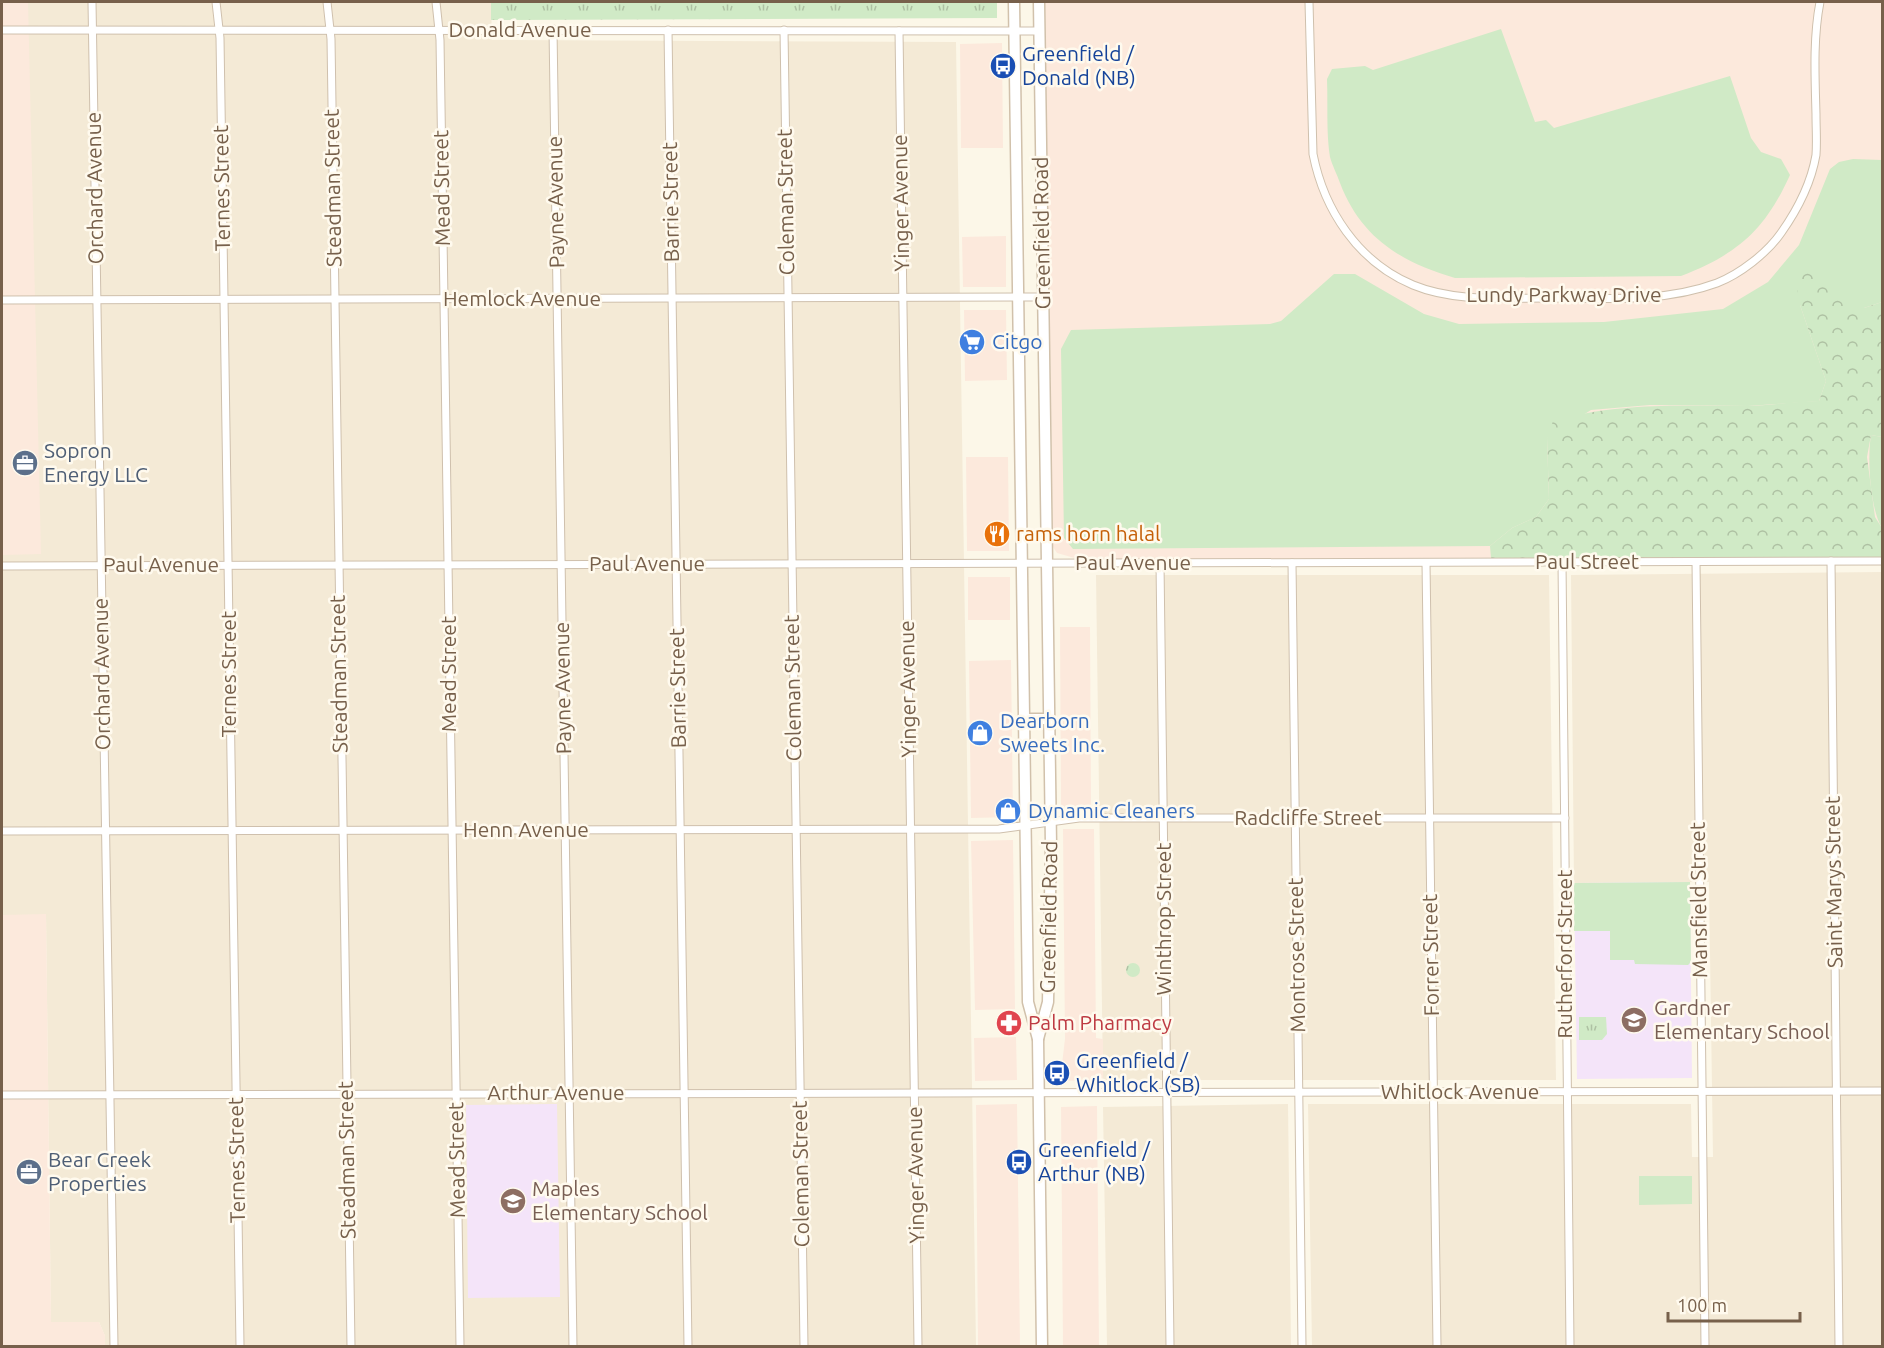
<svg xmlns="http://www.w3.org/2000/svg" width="1884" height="1348" viewBox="0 0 1884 1348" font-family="Ubuntu,sans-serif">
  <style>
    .residential { fill: #f4ead6 }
    .commercial { fill: #fce9dc }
    .education { fill: #f4e4f9 }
    .green { fill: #d0eac6 }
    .forest { fill: url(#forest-crowns) }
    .park { fill: url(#park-tufts) }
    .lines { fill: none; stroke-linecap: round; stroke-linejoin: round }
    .street-casing { stroke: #cfc0ad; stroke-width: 9 }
    .secondary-casing { stroke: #d1c1ab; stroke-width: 13 }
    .street { stroke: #fff; stroke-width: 7 }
    .secondary { stroke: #fff; stroke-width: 10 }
    .labels { text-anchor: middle; stroke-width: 5; stroke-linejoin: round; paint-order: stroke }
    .street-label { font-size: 21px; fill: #77604b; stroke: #fffaee }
    .transit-label { font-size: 21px; fill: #164399; stroke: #fffaee; text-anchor: start }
    .shop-label { font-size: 21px; fill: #366cbe; stroke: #fffaee; text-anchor: start }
    .service-label { font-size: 21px; fill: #4e5e75; stroke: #fffaee; text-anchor: start }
    .food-label { font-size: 21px; fill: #c56008; stroke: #fffaee; text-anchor: start }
    .education-label { font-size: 21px; fill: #785e54; stroke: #fffaee; text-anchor: start }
    .health-label { font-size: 21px; fill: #be3a42; stroke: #fffaee; text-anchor: start }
  </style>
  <defs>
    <pattern id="forest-crowns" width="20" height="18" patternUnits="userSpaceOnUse" patternTransform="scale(1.5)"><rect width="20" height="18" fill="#d0eac6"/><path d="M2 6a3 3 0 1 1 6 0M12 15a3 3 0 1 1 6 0" fill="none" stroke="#aec1a3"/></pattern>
    <pattern id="park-tufts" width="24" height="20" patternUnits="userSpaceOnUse" patternTransform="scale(1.5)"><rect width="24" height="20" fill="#d0eac6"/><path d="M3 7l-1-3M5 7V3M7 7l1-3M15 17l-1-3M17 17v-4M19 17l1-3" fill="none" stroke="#aec1a3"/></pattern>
  </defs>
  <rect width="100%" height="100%" fill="#fcf7e8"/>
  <g class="residential">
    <polygon points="2,2 491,2 492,40 956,42 976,1346 105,1346 105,1336 99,1322 51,1323 46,915 2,915"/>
    <polygon points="1882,572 1882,1346 1312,1346 1308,1104 1691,1104 1692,1157 1713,1157 1709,882 1574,883 1571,575"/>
    <polygon points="1096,575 1549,575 1556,1080 1103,1080"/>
    <polygon points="1288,1104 1291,1346 1107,1346 1103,1107"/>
  </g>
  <g class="commercial">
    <polygon points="2,2 28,2 41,554 2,555"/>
    <polygon points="1045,2 1882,2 1882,558 1100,560 1078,559 1057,553 1053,547"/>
    <polygon points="1002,43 1003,148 961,148 960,44"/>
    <polygon points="1006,236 1006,287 963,287 962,237"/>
    <polygon points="964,310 1006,310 1007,380 965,381"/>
    <polygon points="966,457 1008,457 1009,551 967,551"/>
    <rect x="968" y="577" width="42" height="43"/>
    <polygon points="1060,627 1090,627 1091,809 1061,809"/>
    <polygon points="1011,660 1013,817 971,818 969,661"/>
    <polygon points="1063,829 1094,829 1096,1038 1103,1039 1103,1080 1060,1081 1065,1039"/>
    <polygon points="1013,840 1015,1009 975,1010 971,841"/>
    <polygon points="46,914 51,1322 99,1322 105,1336 105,1346 2,1346 2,915"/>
    <polygon points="1016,1037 1017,1080 975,1081 974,1038"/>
    <polygon points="1017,1104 1020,1346 978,1346 976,1105"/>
    <polygon points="1097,1106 1099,1346 1063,1346 1061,1107"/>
  </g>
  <g class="education">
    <polygon points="1690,882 1692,1078 1577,1079 1574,883"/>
    <polygon points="557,1104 560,1297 468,1298 466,1105"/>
  </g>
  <g class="green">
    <path d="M1501 29 1535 122 1546 120 1554 128 1730 76 1751 138 1761 152 1781 159 1790 175C1765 230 1738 254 1681 276L1455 278C1401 262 1361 238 1340 183 1337 174 1332 165 1330 157 1326 132 1328 104 1327 79L1332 69 1365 66 1373 70Z"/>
    <polygon points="1853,159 1882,160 1882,302 1864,308 1800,305 1826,381 1819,401 1748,406 1650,405 1591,410 1547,438 1549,499 1536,517 1512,528 1490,546 1073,549 1064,538 1061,349 1071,330 1270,324 1281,321 1334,274 1355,274 1424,314 1459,324 1604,322 1723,309 1768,282 1799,245 1830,169 1839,162"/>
    <path d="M1871 435 1882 437V528C1870 509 1867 458 1871 435Z"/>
    <polygon points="1690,882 1691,962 1688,965 1635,964 1634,960 1610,960 1610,931 1574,931 1574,883"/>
    <polygon points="1639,1176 1692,1176 1692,1204 1639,1205"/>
  </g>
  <path class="forest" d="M1812 264 1864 308 1882 302V437L1871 435 1867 457 1875 517 1882 528V558H1491L1490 546 1512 528 1536 517 1549 499 1547 438 1553 421C1620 402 1676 406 1745 406 1770 406 1794 401 1819 401L1826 381 1800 305 1797 288 1801 272Z"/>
  <g class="park">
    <polygon points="491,2 997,2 997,18 491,20"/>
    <circle cx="1133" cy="970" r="7"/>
    <polygon points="1579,1017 1606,1017 1607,1034 1602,1040 1579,1040"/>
  </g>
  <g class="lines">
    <defs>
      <g id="street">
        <polyline points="92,2 114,1346"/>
        <polyline points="216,2 220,38 240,1346"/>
        <polyline points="327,2 331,39 351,1346"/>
        <polyline points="436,2 440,40 460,1346"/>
        <path d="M1309 2 1313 154C1324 210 1358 262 1413 285 1454 302 1503 298 1547 298 1604 298 1663 303 1717 283 1740 274 1767 253 1781 233 1798 209 1811 184 1816 155 1817 142 1816 128 1816 114 1815 77 1813 38 1820 2"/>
        <polyline points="553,29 573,1346"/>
        <polyline points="2,30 1039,31"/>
        <polyline points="668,30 688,1346"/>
        <polyline points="784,30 804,1346"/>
        <polyline points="899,31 918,1346"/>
        <polyline points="2,300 1043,297"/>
        <polyline points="1831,561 1839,1346"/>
        <polyline points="1562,562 1570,1346"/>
        <polyline points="1696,562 1705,1346"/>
        <polyline points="1160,563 1170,1346"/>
        <polyline points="1292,563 1302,1346"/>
        <polyline points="1426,563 1437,1346"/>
        <polyline points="2,566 1882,561"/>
        <polyline points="2,831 999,829 1079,818 1565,818"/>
        <polyline points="2,1095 1882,1091"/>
      </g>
      <g id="secondary">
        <polyline points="1014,2 1028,1002 1038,1039 1042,1346"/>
        <polyline points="1024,719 1049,719"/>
        <polyline points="1038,1039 1048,1002 1051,845 1039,2"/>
      </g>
    </defs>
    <use href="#street" class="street-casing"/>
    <use href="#secondary" class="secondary-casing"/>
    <use href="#street" class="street"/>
    <use href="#secondary" class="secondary"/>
  </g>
  <defs>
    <symbol id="bus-disc" viewBox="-11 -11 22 22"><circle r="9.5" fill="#1a4fb4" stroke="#fffaee"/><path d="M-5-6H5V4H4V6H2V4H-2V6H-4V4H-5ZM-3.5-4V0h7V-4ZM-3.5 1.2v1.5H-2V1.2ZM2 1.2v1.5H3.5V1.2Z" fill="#fff"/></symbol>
    <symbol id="supermarket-disc" viewBox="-11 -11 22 22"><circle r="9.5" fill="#3f7fe0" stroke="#fffaee"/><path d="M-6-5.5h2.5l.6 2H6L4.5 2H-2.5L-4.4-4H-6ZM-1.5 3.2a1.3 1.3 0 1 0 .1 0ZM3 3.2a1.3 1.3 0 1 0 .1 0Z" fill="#fff"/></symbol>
    <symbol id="office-disc" viewBox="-11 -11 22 22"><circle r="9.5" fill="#5c6f8a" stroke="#fffaee"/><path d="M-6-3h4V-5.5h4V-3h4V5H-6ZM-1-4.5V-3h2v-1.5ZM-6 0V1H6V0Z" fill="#fff"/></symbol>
    <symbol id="restaurant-disc" viewBox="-11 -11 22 22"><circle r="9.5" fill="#e8710a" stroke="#fffaee"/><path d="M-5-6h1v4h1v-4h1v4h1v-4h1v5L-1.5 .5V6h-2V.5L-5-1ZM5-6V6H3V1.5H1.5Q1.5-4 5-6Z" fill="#fff"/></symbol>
    <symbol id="shop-disc" viewBox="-11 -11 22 22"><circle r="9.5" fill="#3f7fe0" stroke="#fffaee"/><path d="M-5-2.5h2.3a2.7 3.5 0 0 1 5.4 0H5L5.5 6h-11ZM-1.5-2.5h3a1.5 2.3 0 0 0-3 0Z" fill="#fff"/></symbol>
    <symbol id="school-disc" viewBox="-11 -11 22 22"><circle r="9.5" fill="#8d6e63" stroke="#fffaee"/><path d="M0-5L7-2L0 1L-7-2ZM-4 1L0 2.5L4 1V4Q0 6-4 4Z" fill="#fff"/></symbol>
    <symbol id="pharmacy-disc" viewBox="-11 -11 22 22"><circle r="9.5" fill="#e0444e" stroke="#fffaee"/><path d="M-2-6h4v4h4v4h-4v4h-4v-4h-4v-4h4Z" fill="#fff"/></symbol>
  </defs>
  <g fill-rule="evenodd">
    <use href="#bus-disc" x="988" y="51" width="30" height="30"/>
    <use href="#supermarket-disc" x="957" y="327" width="30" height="30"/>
    <use href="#office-disc" x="10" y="448" width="30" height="30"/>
    <use href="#restaurant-disc" x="982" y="519" width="30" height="30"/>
    <use href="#shop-disc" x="965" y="718" width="30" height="30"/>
    <use href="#shop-disc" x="993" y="796" width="30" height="30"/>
    <use href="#school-disc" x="1619" y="1005" width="30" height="30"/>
    <use href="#pharmacy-disc" x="994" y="1008" width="30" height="30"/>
    <use href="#bus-disc" x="1042" y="1058" width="30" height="30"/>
    <use href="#bus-disc" x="1004" y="1147" width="30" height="30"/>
    <use href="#office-disc" x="14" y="1157" width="30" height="30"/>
    <use href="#school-disc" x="498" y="1186" width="30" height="30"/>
  </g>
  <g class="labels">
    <g class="street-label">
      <text x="520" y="37">Donald Avenue</text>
      <text transform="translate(95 188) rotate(-91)" y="7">Orchard Avenue</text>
      <text transform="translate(222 188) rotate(-91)" y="7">Ternes Street</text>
      <text transform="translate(333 188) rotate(-91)" y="7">Steadman Street</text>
      <text transform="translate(442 188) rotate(-91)" y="7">Mead Street</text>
      <text transform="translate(556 202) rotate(-91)" y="7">Payne Avenue</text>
      <text transform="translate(671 202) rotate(-91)" y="7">Barrie Street</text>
      <text transform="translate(786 202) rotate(-91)" y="7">Coleman Street</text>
      <text transform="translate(901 203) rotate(-91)" y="7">Yinger Avenue</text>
      <text transform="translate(1042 233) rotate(-91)" y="7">Greenfield Road</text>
      <text x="1564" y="302">Lundy Parkway Drive</text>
      <text x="522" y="306">Hemlock Avenue</text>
      <text x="1587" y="569">Paul Street</text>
      <text x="1133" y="570">Paul Avenue</text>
      <text x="647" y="571">Paul Avenue</text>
      <text x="161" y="572">Paul Avenue</text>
      <text transform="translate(102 674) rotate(-91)" y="7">Orchard Avenue</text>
      <text transform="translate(229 674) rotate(-90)" y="7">Ternes Street</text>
      <text transform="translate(339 674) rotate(-91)" y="7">Steadman Street</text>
      <text transform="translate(449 674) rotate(-90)" y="7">Mead Street</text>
      <text transform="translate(563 688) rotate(-91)" y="7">Payne Avenue</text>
      <text transform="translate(678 688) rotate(-91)" y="7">Barrie Street</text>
      <text transform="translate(793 688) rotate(-91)" y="7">Coleman Street</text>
      <text transform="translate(908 689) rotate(-91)" y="7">Yinger Avenue</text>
      <text x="1308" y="825">Radcliffe Street</text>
      <text x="526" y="837">Henn Avenue</text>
      <text transform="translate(1834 882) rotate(-91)" y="7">Saint Marys Street</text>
      <text transform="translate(1699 900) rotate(-91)" y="7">Mansfield Street</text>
      <text transform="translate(1049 917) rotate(-89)" y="7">Greenfield Road</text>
      <text transform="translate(1164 919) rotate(-90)" y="7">Winthrop Street</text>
      <text transform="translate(1565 954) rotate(-90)" y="7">Rutherford Street</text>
      <text transform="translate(1297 955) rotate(-91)" y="7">Montrose Street</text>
      <text transform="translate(1431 955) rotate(-91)" y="7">Forrer Street</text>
      <text x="1460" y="1099">Whitlock Avenue</text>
      <text x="556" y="1100">Arthur Avenue</text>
      <text transform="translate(237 1160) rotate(-91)" y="7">Ternes Street</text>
      <text transform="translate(347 1160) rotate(-91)" y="7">Steadman Street</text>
      <text transform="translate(457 1160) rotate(-91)" y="7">Mead Street</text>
      <text transform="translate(801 1174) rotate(-91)" y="7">Coleman Street</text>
      <text transform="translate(916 1175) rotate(-91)" y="7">Yinger Avenue</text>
    </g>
    <g class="transit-label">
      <text x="1022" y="61">Greenfield /<tspan x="1022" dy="24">Donald (NB)</tspan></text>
      <text x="1076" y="1068">Greenfield /<tspan x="1076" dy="24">Whitlock (SB)</tspan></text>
      <text x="1038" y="1157">Greenfield /<tspan x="1038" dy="24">Arthur (NB)</tspan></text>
    </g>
    <g class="shop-label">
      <text x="992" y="349">Citgo</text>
      <text x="1000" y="728">Dearborn<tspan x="1000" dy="24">Sweets Inc.</tspan></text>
      <text x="1028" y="818">Dynamic Cleaners</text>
    </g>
    <g class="service-label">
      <text x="44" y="458">Sopron<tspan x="44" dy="24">Energy LLC</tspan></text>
      <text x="48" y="1167">Bear Creek<tspan x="48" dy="24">Properties</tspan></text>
    </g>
    <g class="food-label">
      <text x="1016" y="541">rams horn halal</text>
    </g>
    <g class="education-label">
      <text x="1654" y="1015">Gardner<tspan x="1654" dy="24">Elementary School</tspan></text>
      <text x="532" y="1196">Maples<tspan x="532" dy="24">Elementary School</tspan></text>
    </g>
    <g class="health-label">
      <text x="1028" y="1030">Palm Pharmacy</text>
    </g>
  </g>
  <rect width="1884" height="1348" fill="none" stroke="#77604b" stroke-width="6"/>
  <path d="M1668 1312v9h132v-9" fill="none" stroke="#77604b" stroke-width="3"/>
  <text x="1677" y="1312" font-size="18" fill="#77604b" stroke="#fffaee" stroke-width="4.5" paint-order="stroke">100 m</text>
</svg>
